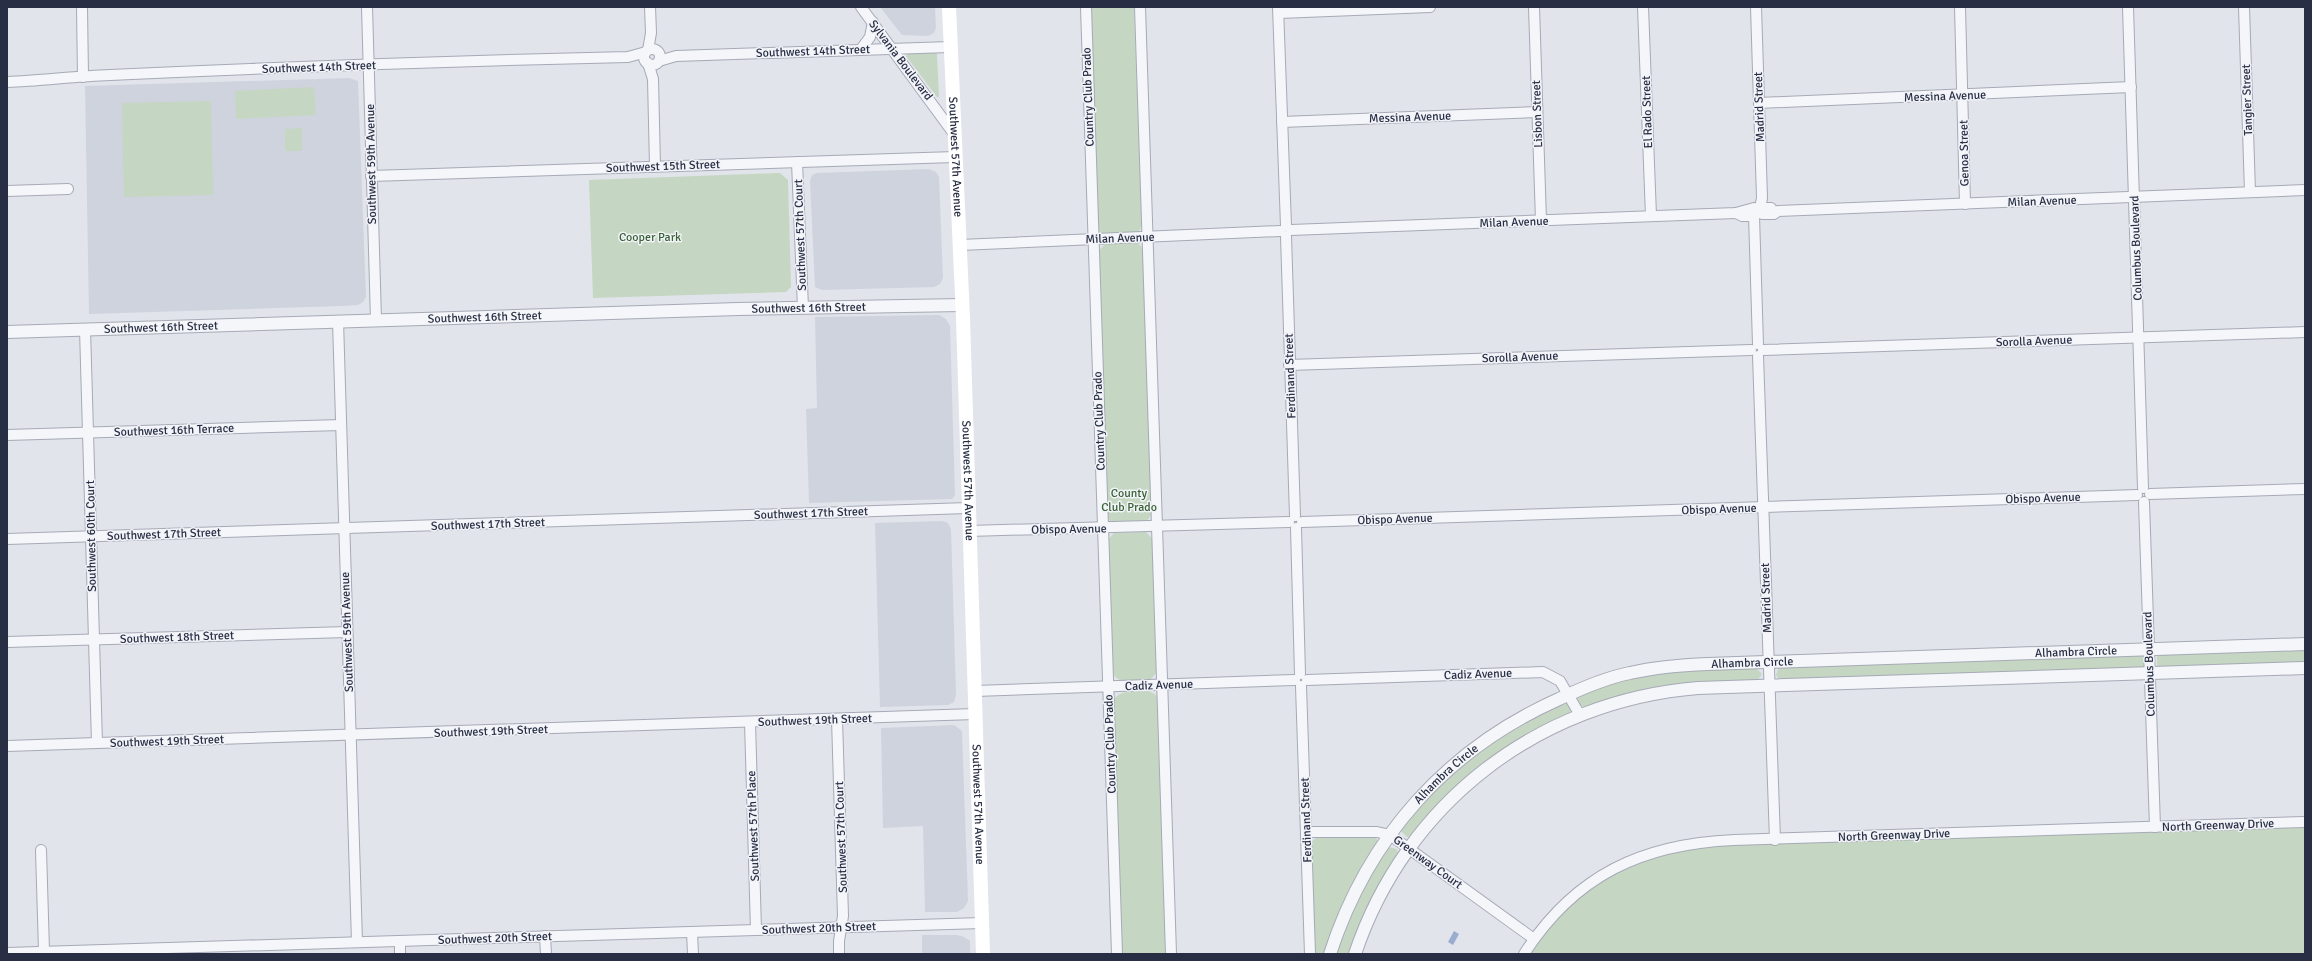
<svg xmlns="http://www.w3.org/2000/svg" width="2312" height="961" viewBox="0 0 2312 961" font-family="Signika,sans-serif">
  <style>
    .built { fill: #cfd3dd }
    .green { fill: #c5d6c2 }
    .water { fill: #9aadce }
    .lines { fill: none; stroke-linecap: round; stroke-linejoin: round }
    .minor-casing { stroke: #a6aab6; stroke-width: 12 }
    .tertiary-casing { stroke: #a6aab6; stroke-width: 14 }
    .minor { stroke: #f5f6f9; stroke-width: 10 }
    .tertiary { stroke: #f5f6f9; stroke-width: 12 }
    .secondary { stroke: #fff; stroke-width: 14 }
    .labels { text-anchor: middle; stroke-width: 3; stroke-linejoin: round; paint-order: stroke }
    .street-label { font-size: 12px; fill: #282f44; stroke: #f1f3f8 }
    .park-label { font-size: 12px; fill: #386134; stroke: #f1f3f8 }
  </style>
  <rect width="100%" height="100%" fill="#e1e4eb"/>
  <g class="built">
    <polygon points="880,7 935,7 936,28 934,33 928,36 902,35"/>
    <polygon points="349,78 358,81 366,297 363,302 358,305 342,306 89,314 85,86"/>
    <polygon points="929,169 936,172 939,177 943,278 940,284 934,287 822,290 815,287 810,181 812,175 817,173"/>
    <polygon points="939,315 946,319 950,326 955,495 952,499 809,503 806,409 817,408 815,317"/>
    <polygon points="942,521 948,523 951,529 956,695 954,702 948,705 880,707 875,523"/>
    <polygon points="954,725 962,731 968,901 964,908 957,912 925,912 923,826 883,828 881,728"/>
    <polygon points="922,935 957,935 964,937 970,941 970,954 922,954"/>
  </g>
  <g class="green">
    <polygon points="1089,7 1134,7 1142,223 1140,230 1135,233 1105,235 1099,231 1096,225"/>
    <polygon points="936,52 937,54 939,97 937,97 906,56 908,54"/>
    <polygon points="314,87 316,115 236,119 235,91"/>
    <polygon points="211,101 213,195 124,197 122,103"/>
    <polygon points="302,128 302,151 285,151 285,129"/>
    <polygon points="780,173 788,180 791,287 786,292 593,298 589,180"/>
    <polygon points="1137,242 1143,249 1152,514 1146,522 1113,524 1108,519 1106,513 1097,253 1105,244"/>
    <path d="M1146 532 1153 540 1157 672 1150 680C1133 681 1119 687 1111 670L1107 541 1114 533Z"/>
    <polygon points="2305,648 2305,663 2157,667 2157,653"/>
    <polygon points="2144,655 2145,667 1785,680 1778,678 1776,675 1779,666"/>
    <polygon points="1755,667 1762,674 1758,680 1584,708 1577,701 1579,694 1650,672"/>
    <path d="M1149 691 1156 695 1158 701 1167 954H1121L1112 702C1119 688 1136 692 1149 691Z"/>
    <polygon points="1566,701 1572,714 1545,726 1413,835 1407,837 1400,830 1413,809 1487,742"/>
    <polygon points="2305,826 2305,954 1528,954 1567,907 1608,876 1644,859 1702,846"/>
    <polygon points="1320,835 1375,837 1379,842 1325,954 1314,954 1311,850 1311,842"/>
    <polygon points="1388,847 1397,849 1398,856 1351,954 1332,954 1363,882"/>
  </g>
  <polygon class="water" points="1454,931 1459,934 1453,945 1448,942"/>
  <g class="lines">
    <defs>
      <g id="minor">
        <polyline points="82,7 83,77"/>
        <polyline points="367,7 376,320"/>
        <polyline points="861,7 954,134"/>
        <polyline points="1086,7 1117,954"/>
        <polyline points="1140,7 1171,954"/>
        <polyline points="1278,7 1286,226"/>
        <polyline points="1534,7 1541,221"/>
        <polyline points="1643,7 1651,216"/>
        <polyline points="1756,7 1762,198 1760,208 1771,208"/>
        <polyline points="1960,7 1965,204"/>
        <polyline points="2128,7 2143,488"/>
        <polyline points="2244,7 2250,192"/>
        <polyline points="1279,13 1430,7"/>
        <polyline points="861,49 870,37 873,22"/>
        <circle cx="652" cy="57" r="8"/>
        <polyline points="648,50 651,33 650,7"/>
        <polyline points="659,61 676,56 950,47"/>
        <polyline points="648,63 653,79 655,166"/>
        <path d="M7 82C41 81 75 76 110 75 282 67 455 61 628 57L646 52"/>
        <polyline points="1759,103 2131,87"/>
        <polyline points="1282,122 1537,112"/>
        <polyline points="797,162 803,308"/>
        <polyline points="371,176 955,157"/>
        <polyline points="7,191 68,189"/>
        <polyline points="1736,213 1742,216 1754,216 1758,344"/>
        <polyline points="1762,214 1774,214 1778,211 2305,190"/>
        <polyline points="1291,230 1736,213 1754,208"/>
        <polyline points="1286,236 1295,516"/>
        <polyline points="960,245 1280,231"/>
        <polyline points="338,321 357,942"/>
        <polyline points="85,329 97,743"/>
        <polyline points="1763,350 2305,332"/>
        <polyline points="1758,356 1775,840"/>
        <polyline points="1289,365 1751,350"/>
        <polyline points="7,435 341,425"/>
        <polyline points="2150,494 2305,489"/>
        <polyline points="2144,502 2155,827"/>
        <polyline points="1302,522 2137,495"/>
        <polyline points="1296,528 1300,674"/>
        <polyline points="969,531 1289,522"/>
        <polyline points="7,539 968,508"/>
        <polyline points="7,642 347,632"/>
        <polyline points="1307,680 1543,672 1560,681 1580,715"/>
        <polyline points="1301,686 1310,954"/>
        <polyline points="975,691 1295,680"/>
        <polyline points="837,719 843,916 839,941 839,954"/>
        <polyline points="750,722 756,930"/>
        <polyline points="7,746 975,714"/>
        <polyline points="1306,832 1377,832 1390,835 1534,939"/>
        <polyline points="41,850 44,951"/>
        <polyline points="692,932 693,954"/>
        <polyline points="545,936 546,954"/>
        <polyline points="400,941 400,954"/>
        <polyline points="7,953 982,923"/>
        <path d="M1524 954C1575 875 1642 844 1734 840L2305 822"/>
      </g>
      <g id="tertiary">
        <path id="s1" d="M7 332 738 309 962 305"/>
        <path id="s2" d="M1330 954C1368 837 1447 749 1559 699 1582 688 1605 678 1630 673 1656 667 1682 665 1708 664L2305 644"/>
        <path d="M1355 954C1406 802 1539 701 1698 688L2305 668"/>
      </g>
    </defs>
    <use href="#minor" class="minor-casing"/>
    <use href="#tertiary" class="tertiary-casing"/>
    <use href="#minor" class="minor"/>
    <use href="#tertiary" class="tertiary"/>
    <path class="secondary" id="s3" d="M949 7 963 318 983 954"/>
  </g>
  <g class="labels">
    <g class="street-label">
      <text transform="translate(813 51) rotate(-2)" y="4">Southwest 14th Street</text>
      <text transform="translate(901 60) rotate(53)" y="4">Sylvania Boulevard</text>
      <text transform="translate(319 67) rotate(-2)" y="4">Southwest 14th Street</text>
      <text transform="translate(1945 96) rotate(-2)" y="4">Messina Avenue</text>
      <text transform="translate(1088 97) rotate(-92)" y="4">Country Club Prado</text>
      <text transform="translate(2247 100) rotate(-92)" y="4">Tangier Street</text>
      <text transform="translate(1759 107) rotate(-92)" y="4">Madrid Street</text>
      <text transform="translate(1647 112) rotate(-92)" y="4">El Rado Street</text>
      <text transform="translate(1537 114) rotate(-92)" y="4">Lisbon Street</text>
      <text transform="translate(1410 117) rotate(-2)" y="4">Messina Avenue</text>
      <text transform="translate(1964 153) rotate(-91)" y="4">Genoa Street</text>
      <text dy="4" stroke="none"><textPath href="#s3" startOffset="150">Southwest 57th Avenue</textPath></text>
      <text transform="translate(371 164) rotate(-91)" y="4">Southwest 59th Avenue</text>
      <text transform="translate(663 166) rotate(-2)" y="4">Southwest 15th Street</text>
      <text transform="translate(2042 201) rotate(-2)" y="4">Milan Avenue</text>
      <text transform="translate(1514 222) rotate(-2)" y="4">Milan Avenue</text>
      <text transform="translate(800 235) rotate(-92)" y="4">Southwest 57th Court</text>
      <text transform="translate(1120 238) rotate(-2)" y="4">Milan Avenue</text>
      <text transform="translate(2136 248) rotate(-92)" y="4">Columbus Boulevard</text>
      <text dy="4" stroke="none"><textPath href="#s1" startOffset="802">Southwest 16th Street</textPath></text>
      <text dy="4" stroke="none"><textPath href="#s1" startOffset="478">Southwest 16th Street</textPath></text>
      <text dy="4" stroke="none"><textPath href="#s1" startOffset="154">Southwest 16th Street</textPath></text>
      <text transform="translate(2034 341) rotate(-2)" y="4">Sorolla Avenue</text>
      <text transform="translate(1520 357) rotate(-2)" y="4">Sorolla Avenue</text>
      <text transform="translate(1290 376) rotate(-92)" y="4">Ferdinand Street</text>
      <text transform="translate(1099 421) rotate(-92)" y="4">Country Club Prado</text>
      <text transform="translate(174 430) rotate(-2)" y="4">Southwest 16th Terrace</text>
      <text dy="4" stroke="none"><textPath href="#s3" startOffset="474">Southwest 57th Avenue</textPath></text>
      <text transform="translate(2043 498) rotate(-2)" y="4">Obispo Avenue</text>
      <text transform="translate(1719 509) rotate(-2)" y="4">Obispo Avenue</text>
      <text transform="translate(811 513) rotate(-2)" y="4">Southwest 17th Street</text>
      <text transform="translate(1395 519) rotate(-2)" y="4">Obispo Avenue</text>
      <text transform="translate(488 524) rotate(-2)" y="4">Southwest 17th Street</text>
      <text transform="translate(1069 529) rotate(-1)" y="4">Obispo Avenue</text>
      <text transform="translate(164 534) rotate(-2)" y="4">Southwest 17th Street</text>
      <text transform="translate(91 536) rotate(-91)" y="4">Southwest 60th Court</text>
      <text transform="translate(1766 598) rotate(-92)" y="4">Madrid Street</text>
      <text transform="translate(347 632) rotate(-92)" y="4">Southwest 59th Avenue</text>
      <text transform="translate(177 637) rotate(-2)" y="4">Southwest 18th Street</text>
      <text dy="4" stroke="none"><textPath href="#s2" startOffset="876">Alhambra Circle</textPath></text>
      <text dy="4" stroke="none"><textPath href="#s2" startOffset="552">Alhambra Circle</textPath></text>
      <text transform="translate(2149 664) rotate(-92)" y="4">Columbus Boulevard</text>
      <text transform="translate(1478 674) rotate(-2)" y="4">Cadiz Avenue</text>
      <text transform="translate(1159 685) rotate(-2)" y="4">Cadiz Avenue</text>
      <text transform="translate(815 720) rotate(-2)" y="4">Southwest 19th Street</text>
      <text transform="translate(491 731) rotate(-2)" y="4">Southwest 19th Street</text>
      <text transform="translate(167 741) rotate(-2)" y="4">Southwest 19th Street</text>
      <text transform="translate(1110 744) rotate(-92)" y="4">Country Club Prado</text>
      <text dy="4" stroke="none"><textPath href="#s2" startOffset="217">Alhambra Circle</textPath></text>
      <text dy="4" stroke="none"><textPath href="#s3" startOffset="798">Southwest 57th Avenue</textPath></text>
      <text transform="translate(1306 820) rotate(-92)" y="4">Ferdinand Street</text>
      <text transform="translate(2218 825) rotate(-2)" y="4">North Greenway Drive</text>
      <text transform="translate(753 826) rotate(-92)" y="4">Southwest 57th Place</text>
      <text transform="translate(1894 835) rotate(-2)" y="4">North Greenway Drive</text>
      <text transform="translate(841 837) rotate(-92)" y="4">Southwest 57th Court</text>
      <text transform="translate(1428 862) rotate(36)" y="4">Greenway Court</text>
      <text transform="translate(819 928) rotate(-2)" y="4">Southwest 20th Street</text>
      <text transform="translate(495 938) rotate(-2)" y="4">Southwest 20th Street</text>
    </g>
    <g class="park-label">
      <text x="650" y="241">Cooper Park</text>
      <text x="1129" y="497">County<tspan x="1129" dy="14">Club Prado</tspan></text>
    </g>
  </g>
  <rect width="2312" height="961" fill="none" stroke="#282f44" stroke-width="16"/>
</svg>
